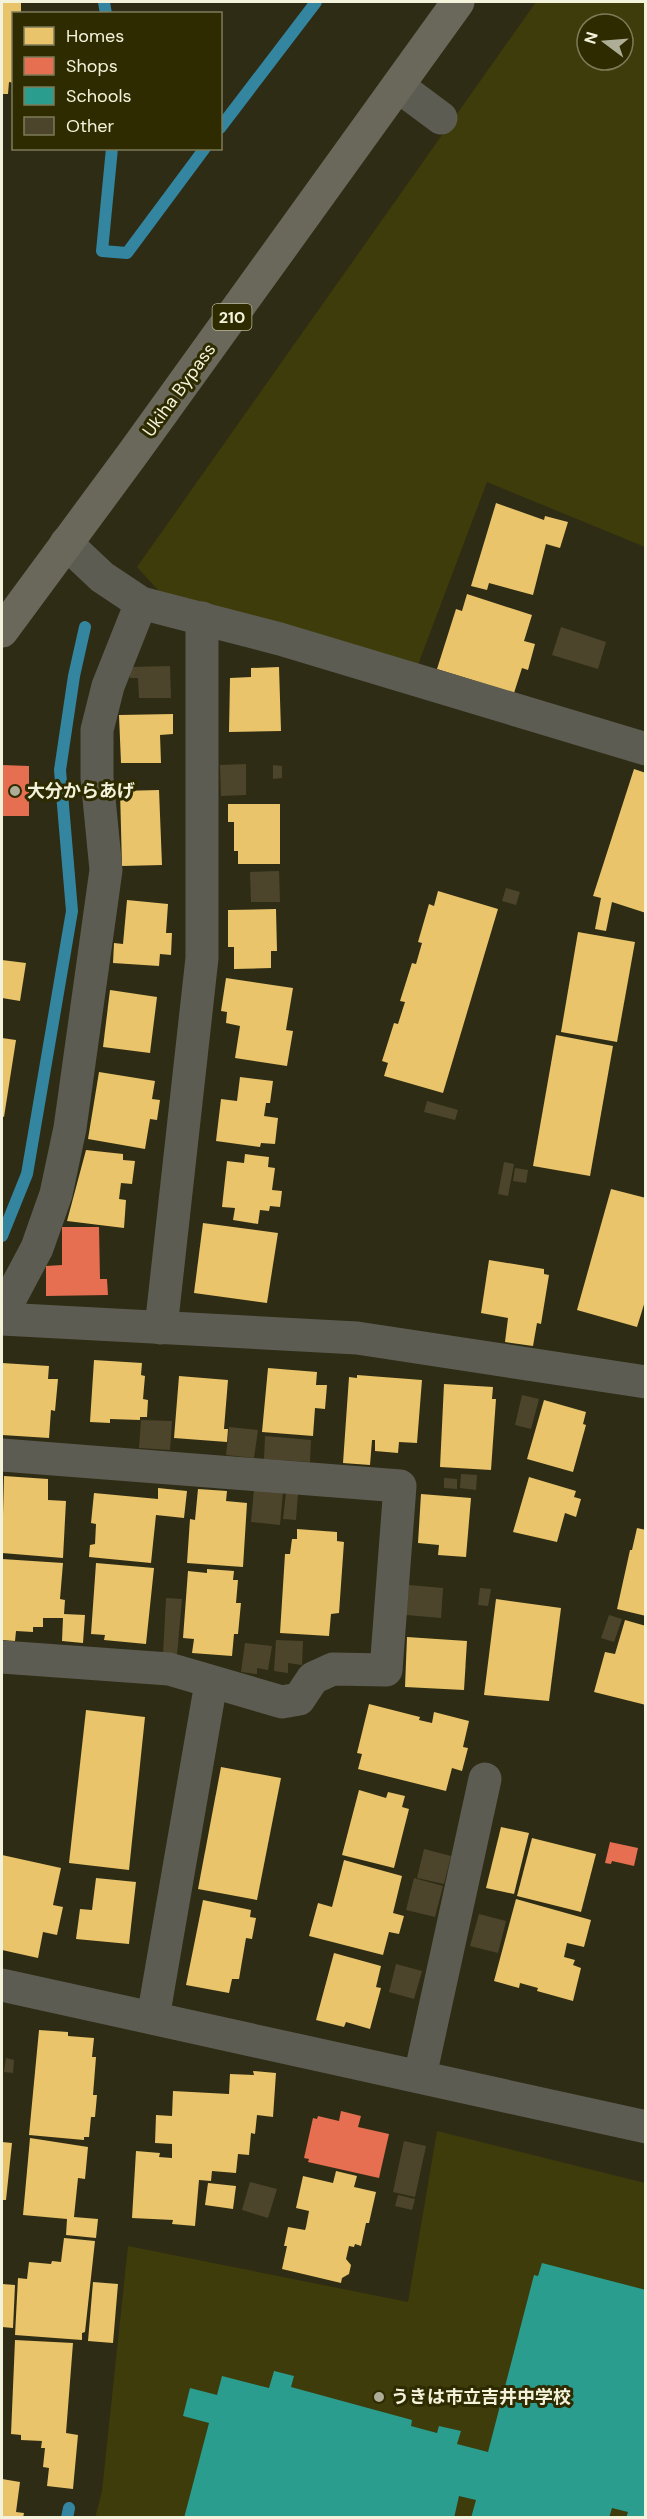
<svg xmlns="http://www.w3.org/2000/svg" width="647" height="2519" viewBox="0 0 647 2519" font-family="'DM Sans','Noto Sans JP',sans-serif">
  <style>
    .built { fill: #3e3c0a; fill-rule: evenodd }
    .homes { fill: #e9c46a }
    .shops { fill: #e76f51 }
    .schools { fill: #2a9d8f }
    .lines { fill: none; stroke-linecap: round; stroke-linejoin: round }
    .stream { stroke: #3385a0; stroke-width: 12 }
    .building { fill: #4c452b }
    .minor { stroke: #5d5c53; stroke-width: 33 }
    .highway { stroke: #69685a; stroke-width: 33 }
    .poi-dot { fill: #aead96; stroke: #2e2b00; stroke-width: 2 }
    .labels { text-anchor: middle; stroke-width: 6; stroke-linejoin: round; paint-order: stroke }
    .shield { fill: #2e2b00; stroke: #b8b79a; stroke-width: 1.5 }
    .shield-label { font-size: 16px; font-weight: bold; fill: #f3f3dc }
    .street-label { font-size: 18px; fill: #f3f3dc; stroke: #2e2b00 }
    .poi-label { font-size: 18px; font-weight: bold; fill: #f3f3dc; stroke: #2e2b00; text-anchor: start }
  </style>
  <rect width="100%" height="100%" fill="#2e2c14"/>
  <g class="built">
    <path d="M536 2H645V547L487 482 416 670 159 591 137 567ZM587 24H623V60H587Z"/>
    <polygon points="437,2131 645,2183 645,2517 95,2518 102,2491 128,2246 408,2302"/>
  </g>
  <g class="homes">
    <polygon points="2,2 21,2 21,14 14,14 14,83 9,82 8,94 2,94"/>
    <polygon points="496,503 544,520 545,516 568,522 560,548 546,544 533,595 489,583 487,590 471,586"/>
    <polygon points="467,594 532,615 524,641 535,644 528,670 522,668 514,693 437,669 456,609 462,611"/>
    <polygon points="279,667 281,731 229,732 230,678 251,677 251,668"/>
    <polygon points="173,714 173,734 160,735 161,763 121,763 119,715"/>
    <polygon points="634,769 646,773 646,913 612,902 606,931 595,929 601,898 593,896"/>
    <polygon points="159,790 162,865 122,866 120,791"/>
    <polygon points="228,804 280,804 280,864 238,864 238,851 234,851 234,822 228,822"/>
    <polygon points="438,891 498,909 443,1093 384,1076 388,1063 382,1061 394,1023 398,1024 405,1002 400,1001 412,963 416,964 422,943 418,942 429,904 434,906"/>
    <polygon points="127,900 168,904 166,933 172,933 171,955 160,954 159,966 113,963 114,943 123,944"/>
    <polygon points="276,909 277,951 271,951 271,968 234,969 234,947 228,947 228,910"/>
    <polygon points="578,932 635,942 617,1042 561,1032"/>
    <polygon points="2,960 26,963 20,1001 2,998"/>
    <polygon points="226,978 293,988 286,1030 293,1031 287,1066 235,1058 240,1026 226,1023 227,1012 221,1011"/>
    <polygon points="110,990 157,997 150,1053 103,1047"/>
    <polygon points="556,1035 613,1046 590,1176 533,1166"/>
    <polygon points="2,1038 16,1040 4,1117 2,1116"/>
    <polygon points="99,1072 155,1081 152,1099 160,1100 157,1120 150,1119 145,1149 88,1139"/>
    <polygon points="240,1077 273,1081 270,1103 266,1103 264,1116 278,1118 275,1144 261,1143 260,1147 216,1141 221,1099 237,1101"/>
    <polygon points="86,1150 123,1154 123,1160 135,1161 132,1184 121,1183 119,1199 126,1200 124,1228 67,1221"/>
    <polygon points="245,1154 269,1157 268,1167 275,1168 272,1190 282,1191 280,1207 270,1206 269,1211 260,1210 258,1224 233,1220 235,1208 222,1207 227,1161 244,1163"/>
    <polygon points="611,1189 646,1198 646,1298 637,1327 577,1310"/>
    <polygon points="203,1223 278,1233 267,1303 194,1293"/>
    <polygon points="489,1260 544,1269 544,1274 549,1275 541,1324 537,1323 533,1346 505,1342 508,1318 481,1313"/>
    <polygon points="94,1360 142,1363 141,1375 145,1376 143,1399 148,1400 147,1417 140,1417 140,1420 110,1419 110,1423 90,1422"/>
    <polygon points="2,1363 49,1366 48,1379 58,1379 55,1411 51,1410 49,1438 2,1435"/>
    <polygon points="268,1368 317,1372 316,1385 327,1385 325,1409 315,1408 313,1436 262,1432"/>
    <polygon points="357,1375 422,1380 417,1443 399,1442 398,1453 375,1451 375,1440 372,1440 370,1465 343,1463 349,1377 357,1378"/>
    <polygon points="179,1376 228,1380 224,1429 228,1429 227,1442 174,1438"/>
    <polygon points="444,1384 493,1387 492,1399 496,1399 491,1470 440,1467"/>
    <polygon points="544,1400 586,1412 583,1424 586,1425 573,1472 527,1459"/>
    <polygon points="4,1476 48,1479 48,1500 66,1501 63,1558 2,1553"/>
    <polygon points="529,1477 576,1491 574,1497 581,1499 576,1517 565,1513 557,1542 513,1532"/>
    <polygon points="158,1488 187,1491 184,1518 156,1515 151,1563 89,1557 90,1545 95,1544 96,1524 91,1523 94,1493 158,1499"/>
    <polygon points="198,1489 227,1491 226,1501 247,1503 243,1567 187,1563 190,1519 195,1520"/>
    <polygon points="421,1494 471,1498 466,1557 438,1555 439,1545 418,1543"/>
    <polygon points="637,1528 646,1530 646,1616 617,1609 630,1550 632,1550"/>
    <polygon points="297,1529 337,1532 337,1541 344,1542 339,1613 331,1614 329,1636 280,1633 285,1554 290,1554 292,1539 297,1539"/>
    <polygon points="2,1559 63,1563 60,1599 65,1600 64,1614 85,1615 83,1643 62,1641 63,1618 43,1618 43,1627 33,1627 33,1632 16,1631 15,1641 2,1640"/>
    <polygon points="96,1563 154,1568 146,1644 104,1640 105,1635 91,1634"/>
    <polygon points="207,1569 234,1571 233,1580 238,1580 236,1603 241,1603 238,1634 234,1634 232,1656 192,1653 194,1639 183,1638 188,1571 207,1573"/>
    <polygon points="496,1599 561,1608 549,1701 484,1695"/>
    <polygon points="625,1620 646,1626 646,1705 594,1692 605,1652 615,1654"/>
    <polygon points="407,1637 467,1641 464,1690 405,1687"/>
    <polygon points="369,1704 420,1717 419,1720 432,1723 434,1712 469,1721 463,1747 468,1748 462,1771 452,1768 446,1791 358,1769 362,1754 357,1753"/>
    <polygon points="86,1710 145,1717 129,1870 69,1863"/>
    <polygon points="221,1767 281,1778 257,1900 198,1889"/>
    <polygon points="359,1790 386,1798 388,1792 405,1796 402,1807 409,1809 394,1868 342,1855"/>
    <polygon points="501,1827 529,1833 514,1894 486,1888"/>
    <polygon points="532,1838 596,1854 581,1912 517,1896"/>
    <polygon points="2,1855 61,1868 53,1905 63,1907 57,1935 43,1932 38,1958 2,1950"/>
    <polygon points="344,1860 402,1876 393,1913 404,1916 399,1934 389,1932 383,1955 309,1936 318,1903 332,1907"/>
    <polygon points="96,1878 136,1882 129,1944 76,1939 80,1909 92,1910"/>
    <polygon points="516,1899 591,1920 584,1947 567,1943 564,1957 575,1960 573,1965 581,1968 573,2001 537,1991 538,1988 520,1983 519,1988 494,1981"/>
    <polygon points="203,1900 251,1910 250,1917 256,1918 252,1939 246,1938 239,1979 232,1979 229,1993 186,1985"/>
    <polygon points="334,1953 381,1966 376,1987 381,1988 370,2029 346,2022 344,2027 316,2020"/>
    <polygon points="39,2030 68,2032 68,2036 94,2038 92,2057 96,2057 93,2095 97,2095 95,2117 91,2117 89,2137 84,2137 84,2140 29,2135"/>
    <polygon points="253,2071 276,2073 273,2117 257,2115 255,2134 251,2133 249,2155 238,2154 236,2173 212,2171 211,2181 199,2180 195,2226 172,2224 173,2220 132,2218 136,2151 160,2153 159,2157 172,2158 172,2144 155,2143 156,2115 172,2116 173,2091 229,2094 230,2074 254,2075"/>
    <polygon points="30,2138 88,2147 85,2179 78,2178 74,2217 98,2219 96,2238 66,2235 67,2219 23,2215"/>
    <polygon points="2,2142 12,2143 6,2200 2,2200"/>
    <polygon points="336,2171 357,2176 354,2187 376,2192 369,2223 366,2223 361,2246 355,2244 354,2247 349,2246 346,2259 351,2265 349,2274 342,2278 341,2283 282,2269 287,2246 284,2246 288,2227 305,2230 306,2227 309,2211 296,2208 303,2176 333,2183"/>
    <polygon points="208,2183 236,2186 233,2209 205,2205"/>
    <polygon points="64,2238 95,2241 85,2332 82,2333 82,2340 15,2335 18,2278 27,2279 29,2262 51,2264 52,2261 61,2262"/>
    <polygon points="93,2282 118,2284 113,2343 88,2341"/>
    <polygon points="2,2284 15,2285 13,2328 2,2327"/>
    <polygon points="15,2340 73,2343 66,2433 78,2435 73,2489 47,2486 49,2468 43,2467 45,2448 41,2448 42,2441 21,2440 21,2435 11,2434"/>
    <polygon points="2,2479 20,2482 16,2512 24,2513 23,2518 2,2518"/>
  </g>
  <g class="shops">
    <polygon points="2,765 29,766 29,816 2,816"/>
    <polygon points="62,1227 99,1227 100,1279 107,1279 108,1295 46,1296 46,1266 62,1265"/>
    <polygon points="610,1842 638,1848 634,1866 612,1861 611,1864 605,1863"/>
    <polygon points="341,2111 361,2116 358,2127 389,2134 379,2178 308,2162 309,2159 304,2158 313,2118 317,2119 318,2116 339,2121"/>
  </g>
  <polygon class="schools" points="542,2263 646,2290 646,2518 626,2518 628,2512 612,2508 609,2518 471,2518 476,2500 459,2496 454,2518 184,2518 209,2423 183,2416 190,2388 217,2395 222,2376 269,2388 274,2371 294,2376 291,2387 412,2420 411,2426 437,2433 439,2426 461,2431 457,2444 488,2452 534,2275 538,2276"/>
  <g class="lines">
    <g class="stream">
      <polyline points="104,2 106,14"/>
      <polyline points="220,128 316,2"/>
      <polyline points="112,148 102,251 127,253 205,148"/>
      <polyline points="2,1236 27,1174 72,911 60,770 74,676 85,627"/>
      <polyline points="67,2518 69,2508"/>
    </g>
  </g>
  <g class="building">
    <polygon points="561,627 606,642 598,669 552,655"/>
    <polygon points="170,666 171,698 139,698 138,678 130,678 130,667"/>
    <polygon points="246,764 246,795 221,796 220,765"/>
    <polygon points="273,765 282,766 282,778 273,779"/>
    <polygon points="279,871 280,902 251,902 250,872"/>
    <polygon points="506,888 520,892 516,905 502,901"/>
    <polygon points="427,1101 458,1110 455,1120 424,1112"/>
    <polygon points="504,1162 514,1164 508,1196 498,1194"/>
    <polygon points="515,1168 528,1170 526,1183 513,1181"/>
    <polygon points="522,1395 539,1399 531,1429 515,1425"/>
    <polygon points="141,1420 172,1421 170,1450 139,1448"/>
    <polygon points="229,1427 258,1430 254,1458 226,1455"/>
    <polygon points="265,1436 311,1440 310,1462 264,1459"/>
    <polygon points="461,1474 477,1475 476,1490 460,1488"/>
    <polygon points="444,1478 457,1479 457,1489 444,1488"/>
    <polygon points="254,1489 283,1492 280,1525 251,1522"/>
    <polygon points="286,1492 298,1493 296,1520 283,1519"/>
    <polygon points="409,1585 443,1588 441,1618 406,1615"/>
    <polygon points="480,1588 491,1589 488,1606 478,1605"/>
    <polygon points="166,1598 182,1599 177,1655 163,1654"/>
    <polygon points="609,1615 622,1619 614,1642 601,1638"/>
    <polygon points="276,1640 303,1641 302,1665 288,1663 288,1673 274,1671"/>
    <polygon points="245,1643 272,1646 268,1670 257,1668 257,1674 241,1672"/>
    <polygon points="424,1849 451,1856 444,1884 417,1878"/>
    <polygon points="414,1878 443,1886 435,1917 406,1910"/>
    <polygon points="479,1914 506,1921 498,1953 470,1946"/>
    <polygon points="396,1964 422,1971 414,1999 389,1992"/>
    <polygon points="6,2058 14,2060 13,2073 4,2072"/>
    <polygon points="404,2141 426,2146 415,2197 393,2192"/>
    <polygon points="250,2182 277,2189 268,2218 242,2210"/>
    <polygon points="398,2195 415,2199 412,2210 395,2206"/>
  </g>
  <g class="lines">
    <g class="minor">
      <polyline points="398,86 441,118"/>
      <polyline points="66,543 102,577 141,603 280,639 646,749"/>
      <polyline points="2,1314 37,1248 56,1194 70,1128 106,870 97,778 97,730 108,686 141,603"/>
      <polyline points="2,1319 357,1338 646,1382"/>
      <polyline points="161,1328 202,958 202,618"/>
      <polyline points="2,1455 400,1486 386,1670 333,1669 313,1678 299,1699 282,1702 169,1669 2,1657"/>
      <polyline points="2,1985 646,2127"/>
      <polyline points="153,2018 211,1683"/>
      <polyline points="420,2076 485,1779"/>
    </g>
    <polyline class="highway" points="2,631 134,452 458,2"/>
  </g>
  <g class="poi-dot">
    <circle cx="15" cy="791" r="6"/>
    <circle cx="379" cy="2397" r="6"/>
  </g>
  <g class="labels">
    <rect class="shield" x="212.5" y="304" width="39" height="26" rx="4.5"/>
    <g class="shield-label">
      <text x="232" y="323">210</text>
    </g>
    <g class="street-label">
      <text transform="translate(179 390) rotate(-54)" y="6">Ukiha Bypass</text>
    </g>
    <g class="poi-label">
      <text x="27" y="797">大分からあげ</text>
      <text x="391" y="2403">うきは市立吉井中学校</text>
    </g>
  </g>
  <rect width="647" height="2519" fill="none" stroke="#f3f3dc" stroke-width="6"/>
  <rect x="12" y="12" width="210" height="138" fill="#2e2b00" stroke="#7d7b58" stroke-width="1.5"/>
  <rect x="24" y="27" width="30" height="18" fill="#e9c46a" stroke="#7d7b58" stroke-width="1.5"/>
  <text x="66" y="42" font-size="18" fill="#f3f3dc">Homes</text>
  <rect x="24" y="57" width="30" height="18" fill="#e76f51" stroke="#7d7b58" stroke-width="1.5"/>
  <text x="66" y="72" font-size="18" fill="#f3f3dc">Shops</text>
  <rect x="24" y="87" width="30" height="18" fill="#2a9d8f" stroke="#7d7b58" stroke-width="1.5"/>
  <text x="66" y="102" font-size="18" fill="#f3f3dc">Schools</text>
  <rect x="24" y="117" width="30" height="18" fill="#4c452b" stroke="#7d7b58" stroke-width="1.5"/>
  <text x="66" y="132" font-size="18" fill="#f3f3dc">Other</text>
  <g transform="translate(605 42) rotate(286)"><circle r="28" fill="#2e2b00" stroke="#7d7b58" stroke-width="1.5"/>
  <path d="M0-4.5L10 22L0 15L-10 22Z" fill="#aead96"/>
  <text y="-9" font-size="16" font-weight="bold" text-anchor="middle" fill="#f3f3dc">N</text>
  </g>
</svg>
